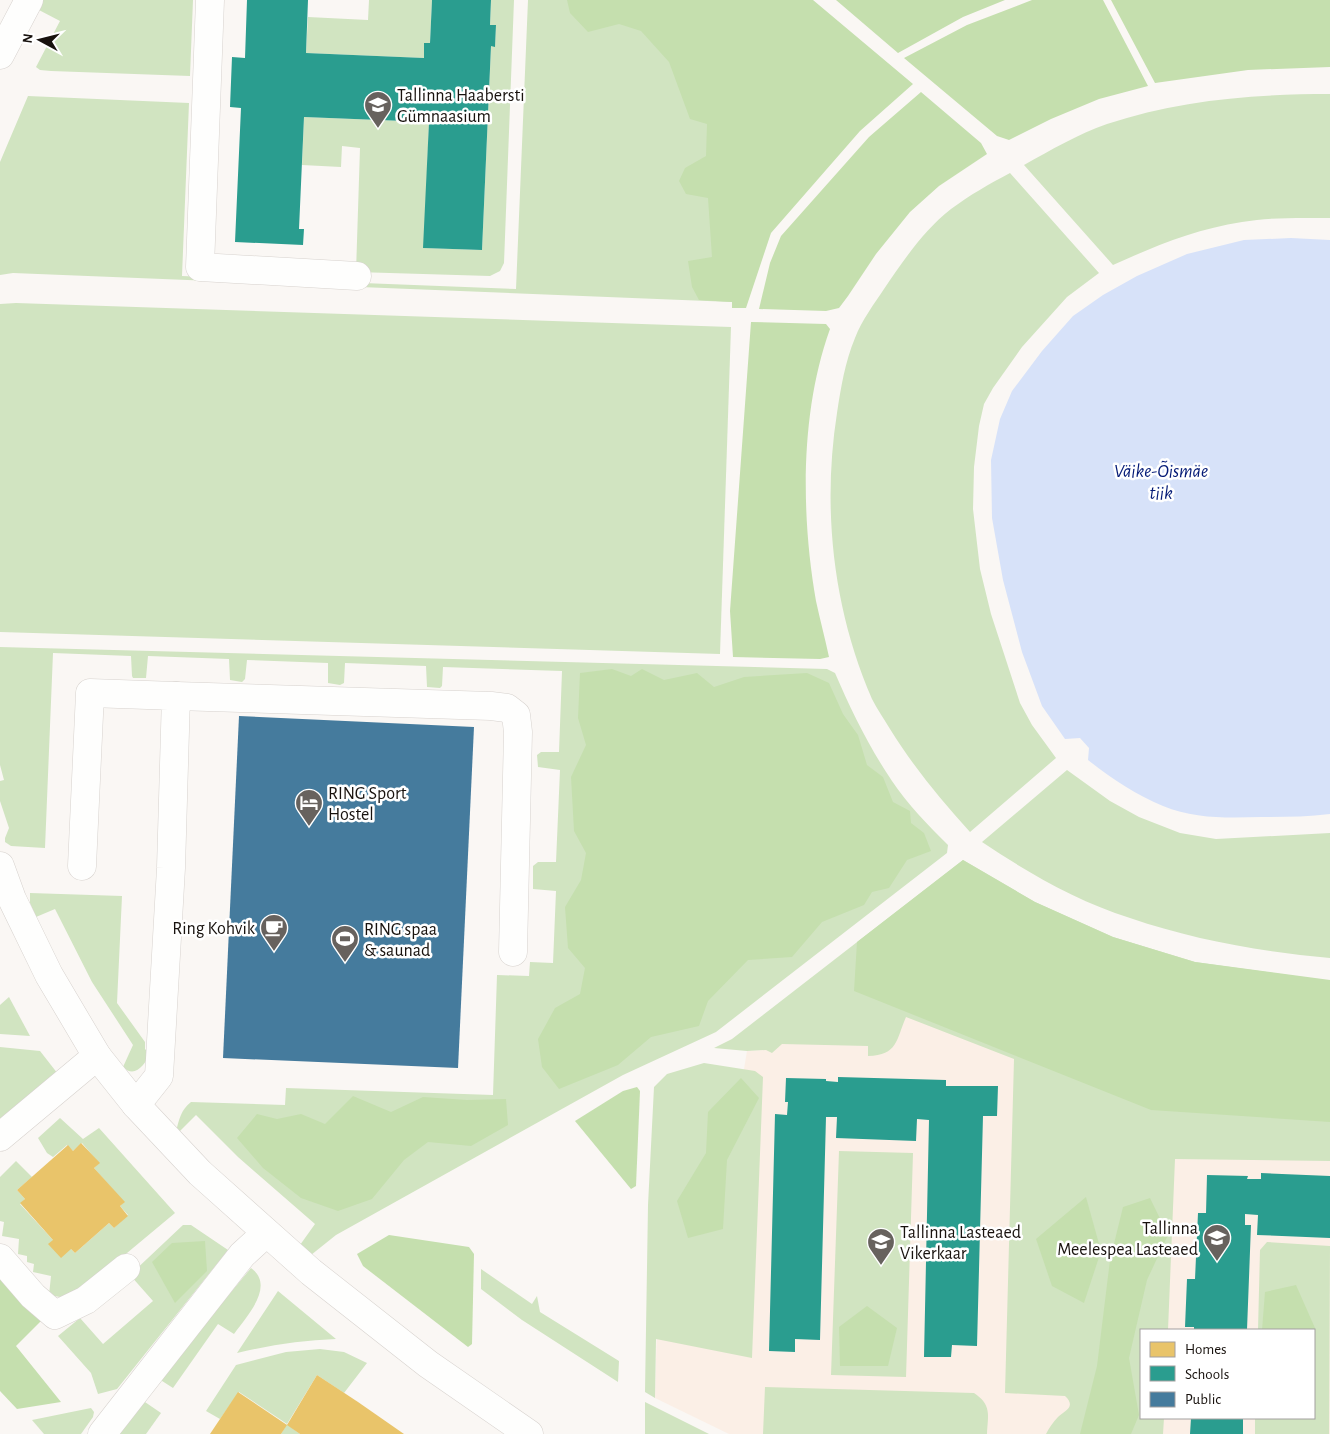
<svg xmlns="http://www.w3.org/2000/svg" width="1330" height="1434" viewBox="0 0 1330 1434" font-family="'Alegreya Sans',sans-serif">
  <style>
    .built { fill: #fbefe6; fill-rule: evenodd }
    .green { fill: #d1e4c1 }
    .forest { fill: #c5dfae }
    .water { fill: #d7e2f9 }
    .homes { fill: #e9c46a }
    .schools { fill: #2a9d8f }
    .public { fill: #457b9d }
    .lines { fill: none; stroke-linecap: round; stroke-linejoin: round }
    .minor-casing { stroke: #d7d2ce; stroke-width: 29 }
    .minor { stroke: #fefefd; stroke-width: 28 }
    .labels { text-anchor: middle; stroke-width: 5; stroke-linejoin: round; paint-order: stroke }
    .poi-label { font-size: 18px; fill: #18120e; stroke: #fff; text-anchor: start }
    .water-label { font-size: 19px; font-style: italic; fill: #041a76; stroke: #fff }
  </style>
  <rect width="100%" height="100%" fill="#faf7f4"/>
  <path class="built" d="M854 991 1330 1122V1434H729L655 1398 661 1175 744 1069 747 1051 766 1050ZM1141 1330H1314V1418H1141Z"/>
  <g class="green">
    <polygon points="42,0 193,0 190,76 51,71 40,70 36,67 60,21 37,9"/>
    <polygon points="369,0 432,0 430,43 424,43 424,58 306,53 308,17 368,20"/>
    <polygon points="491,0 514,0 504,263 500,271 490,276 356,272 360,148 342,146 341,167 302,165 304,117 429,122 424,248 482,250 491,46 495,46 496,25 490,25"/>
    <polygon points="528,0 750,0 732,302 13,273 0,275 0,162 28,96 189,103 182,276 516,289"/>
    <path d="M1330 94V218C1301 218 1271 217 1242 222 1196 229 1155 246 1113 265L1024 165C1051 150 1078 134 1107 124 1178 100 1255 94 1330 94Z"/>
    <path d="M1010 173 1099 273 1067 297 1022 347 993 388 984 404 979 426 974 467 973 509 980 569 991 614 1020 703 1032 725 1056 758 970 832C940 799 913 766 890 729 884 719 877 709 872 699 833 609 822 509 837 413 841 387 845 362 855 338 862 320 874 304 884 289 903 261 924 230 951 209 970 195 989 184 1010 173Z"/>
    <polygon points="16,303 731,327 720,654 0,632 0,304"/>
    <path d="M0 647 827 669 835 673C851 710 869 747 892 781 908 805 928 825 948 845L947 853 716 1032 623 1075 336 1235 311 1255 300 1245 315 1224 238 1157 196 1115 178 1133 176 1132C179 1119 181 1110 191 1102L285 1105 286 1088 493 1095 497 975 529 976 530 962 553 963 556 891 533 889V866L538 862H556L560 770 538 767 537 755 541 752H559L562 671 443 667 442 686 440 688 427 687 426 666 345 663 344 683 340 685 328 683V663L247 660 245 679 242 682 230 680 229 659 148 656 146 678H133L132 676 131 656 53 653 45 848 11 846 5 842V838L9 828 0 801V781L4 780 0 765Z"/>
    <path d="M1067 770 1110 801 1139 817 1180 833 1216 839 1330 833V958C1263 952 1194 940 1130 918 1077 901 1028 873 982 842Z"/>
    <path d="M963 860 1035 902 1113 937 1195 962 1330 981V1161L1175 1159 1168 1330H1141V1418H1164L1163 1434H1046C1049 1428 1053 1422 1058 1417 1064 1411 1077 1407 1065 1396L1005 1393 1014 1059 906 1017C896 1040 898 1055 868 1056V1046L782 1044 772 1053 766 1050 747 1051 714 1048 732 1039Z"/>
    <path d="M30 893 122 896 117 1003 145 1042V1049L150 1054C145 1064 135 1079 123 1067L133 1045 92 982 55 909 36 917 30 903Z"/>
    <polygon points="9,997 30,1036 0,1034 0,1005"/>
    <polygon points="0,1047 40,1051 58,1074 0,1127"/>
    <polygon points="704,1063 755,1071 763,1077 752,1358 656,1339 655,1398 645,1392 648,1205 654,1087 667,1074"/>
    <polygon points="60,1118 83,1139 99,1128 175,1213 79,1293 60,1297 49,1295 51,1276 33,1272 34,1264 27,1262 27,1256 18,1254 19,1239 2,1236 4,1222 0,1221 0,1177 16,1161 32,1177 17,1190 25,1199 20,1204 53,1240 71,1249 75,1253 109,1223 114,1228 128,1215 120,1206 124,1202 94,1168 99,1163 82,1143 73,1151 67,1145 53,1157 47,1153 38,1138"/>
    <polygon points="839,1151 913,1153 906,1377 831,1375"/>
    <polygon points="183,1225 191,1225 228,1250 117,1389 98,1394 91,1373 58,1336 80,1318 103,1344 153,1301 130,1275"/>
    <polygon points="1267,1242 1330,1246 1329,1434 1255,1434 1255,1418 1314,1418 1314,1330 1258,1330 1260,1250"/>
    <path d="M251 1268C276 1286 246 1317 234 1334L218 1324 173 1388 159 1379Z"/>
    <polygon points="481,1269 532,1304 537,1296 540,1312 619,1361 618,1382 522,1320 481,1289"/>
    <path d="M278 1291 336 1339C303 1340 270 1345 237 1353Z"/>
    <polygon points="320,1349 344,1352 367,1363 344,1393 317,1375 287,1424 300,1434 281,1434 287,1424 239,1392 220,1419 206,1411 236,1365 286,1352"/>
    <path d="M765 1387 974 1393C992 1405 988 1415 987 1434H763Z"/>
    <polygon points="142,1400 161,1413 146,1434 113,1434"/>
    <polygon points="645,1402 709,1434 645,1434"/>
    <polygon points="91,1408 94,1412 93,1417 81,1434 44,1434 32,1420"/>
  </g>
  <g class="forest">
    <polygon points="567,0 813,0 913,84 860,131 771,233 746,308 732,308 732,302 699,300 692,287 688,261 712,257 708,198 686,194 679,181 685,168 706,156 707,124 690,119 669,62 641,31 619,24 588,32 570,13"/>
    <polygon points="836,0 1005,0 963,17 898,53"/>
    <polygon points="1032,0 1103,0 1148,86 1099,99 1051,119 1009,140 997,136 904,58 967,25"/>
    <polygon points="1111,0 1330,0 1330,67 1248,70 1155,83"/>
    <polygon points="921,92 981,143 987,154 939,186 910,212 876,254 848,296 839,308 826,311 759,309 770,263 781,236 869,137"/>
    <path d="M751 322 826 324 830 329C800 412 801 515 816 601 820 620 825 638 829 657L820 659 733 657 730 611Z"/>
    <polygon points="612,669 631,676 642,669 664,680 697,673 714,687 744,677 807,673 829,683 843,714 858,735 867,765 883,777 893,802 910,811 911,823 924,833 931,851 907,860 889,888 872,892 864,905 822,922 792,957 748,960 708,1001 699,1026 651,1037 618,1065 559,1089 542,1067 538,1039 555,1008 580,994 585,968 568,948 565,907 581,880 586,853 574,831 571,777 586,745 578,718 580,673"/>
    <polygon points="963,860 1035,902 1113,937 1195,962 1330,980 1330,1122 1151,1110 854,991 857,942"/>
    <polygon points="741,1078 759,1098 727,1160 723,1229 688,1238 677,1201 706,1153 708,1112"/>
    <polygon points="637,1087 640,1091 636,1186 631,1189 575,1121 623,1091"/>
    <polygon points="353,1096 391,1112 423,1097 467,1100 506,1099 508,1125 471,1146 428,1142 404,1160 372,1199 338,1211 301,1198 263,1168 237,1138 257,1114 277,1119 301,1114 325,1124"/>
    <polygon points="1086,1197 1101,1251 1084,1303 1052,1286 1036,1239"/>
    <polygon points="1150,1198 1168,1235 1147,1280 1129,1358 1139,1415 1131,1434 1080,1434 1097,1366 1110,1260 1123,1207"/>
    <polygon points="389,1235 469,1247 474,1254 472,1344 468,1347 363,1266 357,1254"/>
    <polygon points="205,1241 207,1271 175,1303 152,1262 172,1243"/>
    <polygon points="0,1271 41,1321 16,1346 61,1402 17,1409 0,1391"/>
    <polygon points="1296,1285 1315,1328 1314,1331 1262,1330 1265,1292"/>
    <polygon points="867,1306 897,1328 888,1366 840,1366 839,1327"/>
  </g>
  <path class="water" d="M1291 238 1330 240V814C1307 817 1284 817 1261 817 1228 818 1194 819 1163 806 1136 795 1111 778 1088 760L1089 748 1080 738 1065 739 1042 706 1022 652 1003 580 992 518 991 460 1000 419 1012 391 1042 351 1073 316 1103 295 1137 276 1187 254 1244 240Z"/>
  <g class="homes">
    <polygon points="81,1143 100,1163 94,1168 125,1202 120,1206 128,1216 114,1228 109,1223 75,1253 71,1249 61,1258 48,1244 53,1240 20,1203 25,1199 17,1190 68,1145 73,1151"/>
    <polygon points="317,1375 358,1402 404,1434 300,1434 287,1425"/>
    <polygon points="238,1392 287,1425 281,1434 210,1434"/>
  </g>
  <g class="schools">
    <polygon points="247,0 308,0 306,53 424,58 424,43 430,43 432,0 491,0 490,25 496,25 495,47 491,46 482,250 423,248 429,122 304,117 299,229 304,229 303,245 235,242 241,108 230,107 232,57 245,58"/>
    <polygon points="838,1077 946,1080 946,1086 998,1086 997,1116 983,1116 977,1346 952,1345 951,1357 924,1357 929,1120 917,1119 916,1141 836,1138 837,1117 826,1117 820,1340 795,1339 795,1352 769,1351 775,1114 787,1115 788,1102 785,1102 786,1078 826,1079 826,1081 838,1082"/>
    <polygon points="1261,1173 1330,1176 1330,1238 1257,1235 1258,1215 1245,1214 1245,1225 1251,1225 1247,1330 1194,1330 1194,1327 1185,1327 1187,1279 1195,1279 1198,1213 1206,1213 1207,1175 1248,1176 1247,1179 1261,1179"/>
    <polygon points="1191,1418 1243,1418 1243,1434 1190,1434"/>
  </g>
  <polygon class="public" points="239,716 474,727 458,1068 223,1058"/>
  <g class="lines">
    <defs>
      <g id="minor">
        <polyline points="210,0 200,267 357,276"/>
        <polyline points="0,55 29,0"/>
        <polyline points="176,696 491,706 507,708 516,715 518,732 513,952"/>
        <polyline points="0,866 12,899 49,975 97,1056 136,1105 200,1173 311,1272 428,1364 529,1434"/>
        <polyline points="82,866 90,693 176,696 171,868 159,1076 136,1105"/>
        <polyline points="0,1137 97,1056"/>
        <polyline points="0,1258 33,1296 55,1315 86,1300 126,1268"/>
        <polyline points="102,1434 242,1255 266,1233"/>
      </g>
    </defs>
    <use href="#minor" class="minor-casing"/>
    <use href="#minor" class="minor"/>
  </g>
  <defs>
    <symbol id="school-pin" viewBox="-11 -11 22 30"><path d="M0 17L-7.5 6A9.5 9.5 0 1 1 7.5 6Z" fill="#67625e" stroke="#fff"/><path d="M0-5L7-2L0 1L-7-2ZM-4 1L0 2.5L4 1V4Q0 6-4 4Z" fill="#fff"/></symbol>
    <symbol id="hotel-pin" viewBox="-11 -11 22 30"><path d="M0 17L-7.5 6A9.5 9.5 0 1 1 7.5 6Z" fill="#67625e" stroke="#fff"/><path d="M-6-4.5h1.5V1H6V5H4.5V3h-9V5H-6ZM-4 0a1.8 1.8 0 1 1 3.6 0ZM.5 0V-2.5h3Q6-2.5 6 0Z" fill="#fff"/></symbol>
    <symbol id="cafe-pin" viewBox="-11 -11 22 30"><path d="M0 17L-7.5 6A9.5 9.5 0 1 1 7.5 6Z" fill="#67625e" stroke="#fff"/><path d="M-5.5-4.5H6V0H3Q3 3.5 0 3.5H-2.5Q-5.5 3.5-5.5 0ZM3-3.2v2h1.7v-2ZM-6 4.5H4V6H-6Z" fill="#fff"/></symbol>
    <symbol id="stadium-pin" viewBox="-11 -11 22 30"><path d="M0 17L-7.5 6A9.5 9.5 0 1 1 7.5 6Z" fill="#67625e" stroke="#fff"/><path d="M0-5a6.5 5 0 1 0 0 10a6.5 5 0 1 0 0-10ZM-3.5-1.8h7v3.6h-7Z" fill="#fff"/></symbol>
  </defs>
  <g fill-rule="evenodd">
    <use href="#school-pin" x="362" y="89" width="32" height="43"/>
    <use href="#hotel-pin" x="293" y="787" width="32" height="43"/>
    <use href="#cafe-pin" x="258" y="912" width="32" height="43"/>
    <use href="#stadium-pin" x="329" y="923" width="32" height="43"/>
    <use href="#school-pin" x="1201" y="1222" width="32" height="43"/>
    <use href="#school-pin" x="865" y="1226" width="32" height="43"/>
  </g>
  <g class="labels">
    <g class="poi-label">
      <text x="397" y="101">Tallinna Haabersti<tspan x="397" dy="21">Gümnaasium</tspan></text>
      <text x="328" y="799">RING Sport<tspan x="328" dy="21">Hostel</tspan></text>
      <text x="255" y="934" text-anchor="end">Ring Kohvik</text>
      <text x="364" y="935">RING spaa<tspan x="364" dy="21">&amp; saunad</tspan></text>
      <text x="1198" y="1234" text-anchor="end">Tallinna<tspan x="1198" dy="21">Meelespea Lasteaed</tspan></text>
      <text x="900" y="1238">Tallinna Lasteaed<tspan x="900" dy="21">Vikerkaar</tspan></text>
    </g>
    <g class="water-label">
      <text x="1161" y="477">Väike-Õismäe<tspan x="1161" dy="22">tiik</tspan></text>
    </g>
  </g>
  <rect x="1140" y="1329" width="175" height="90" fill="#ffffff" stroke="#a3a09f"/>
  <rect x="1150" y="1342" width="25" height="15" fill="#e9c46a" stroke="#a3a09f"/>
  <text x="1185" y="1354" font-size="15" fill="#18120e">Homes</text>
  <rect x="1150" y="1366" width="25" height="15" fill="#2a9d8f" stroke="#a3a09f"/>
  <text x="1185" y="1379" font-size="15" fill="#18120e">Schools</text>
  <rect x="1150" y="1392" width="25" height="15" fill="#457b9d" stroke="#a3a09f"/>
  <text x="1185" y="1404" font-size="15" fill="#18120e">Public</text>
  <g transform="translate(40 40) rotate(277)" stroke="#ffffff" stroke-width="4" paint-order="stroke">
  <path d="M0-4L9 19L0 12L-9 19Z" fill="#18120e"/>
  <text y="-8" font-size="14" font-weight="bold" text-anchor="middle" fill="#18120e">N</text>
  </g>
</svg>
